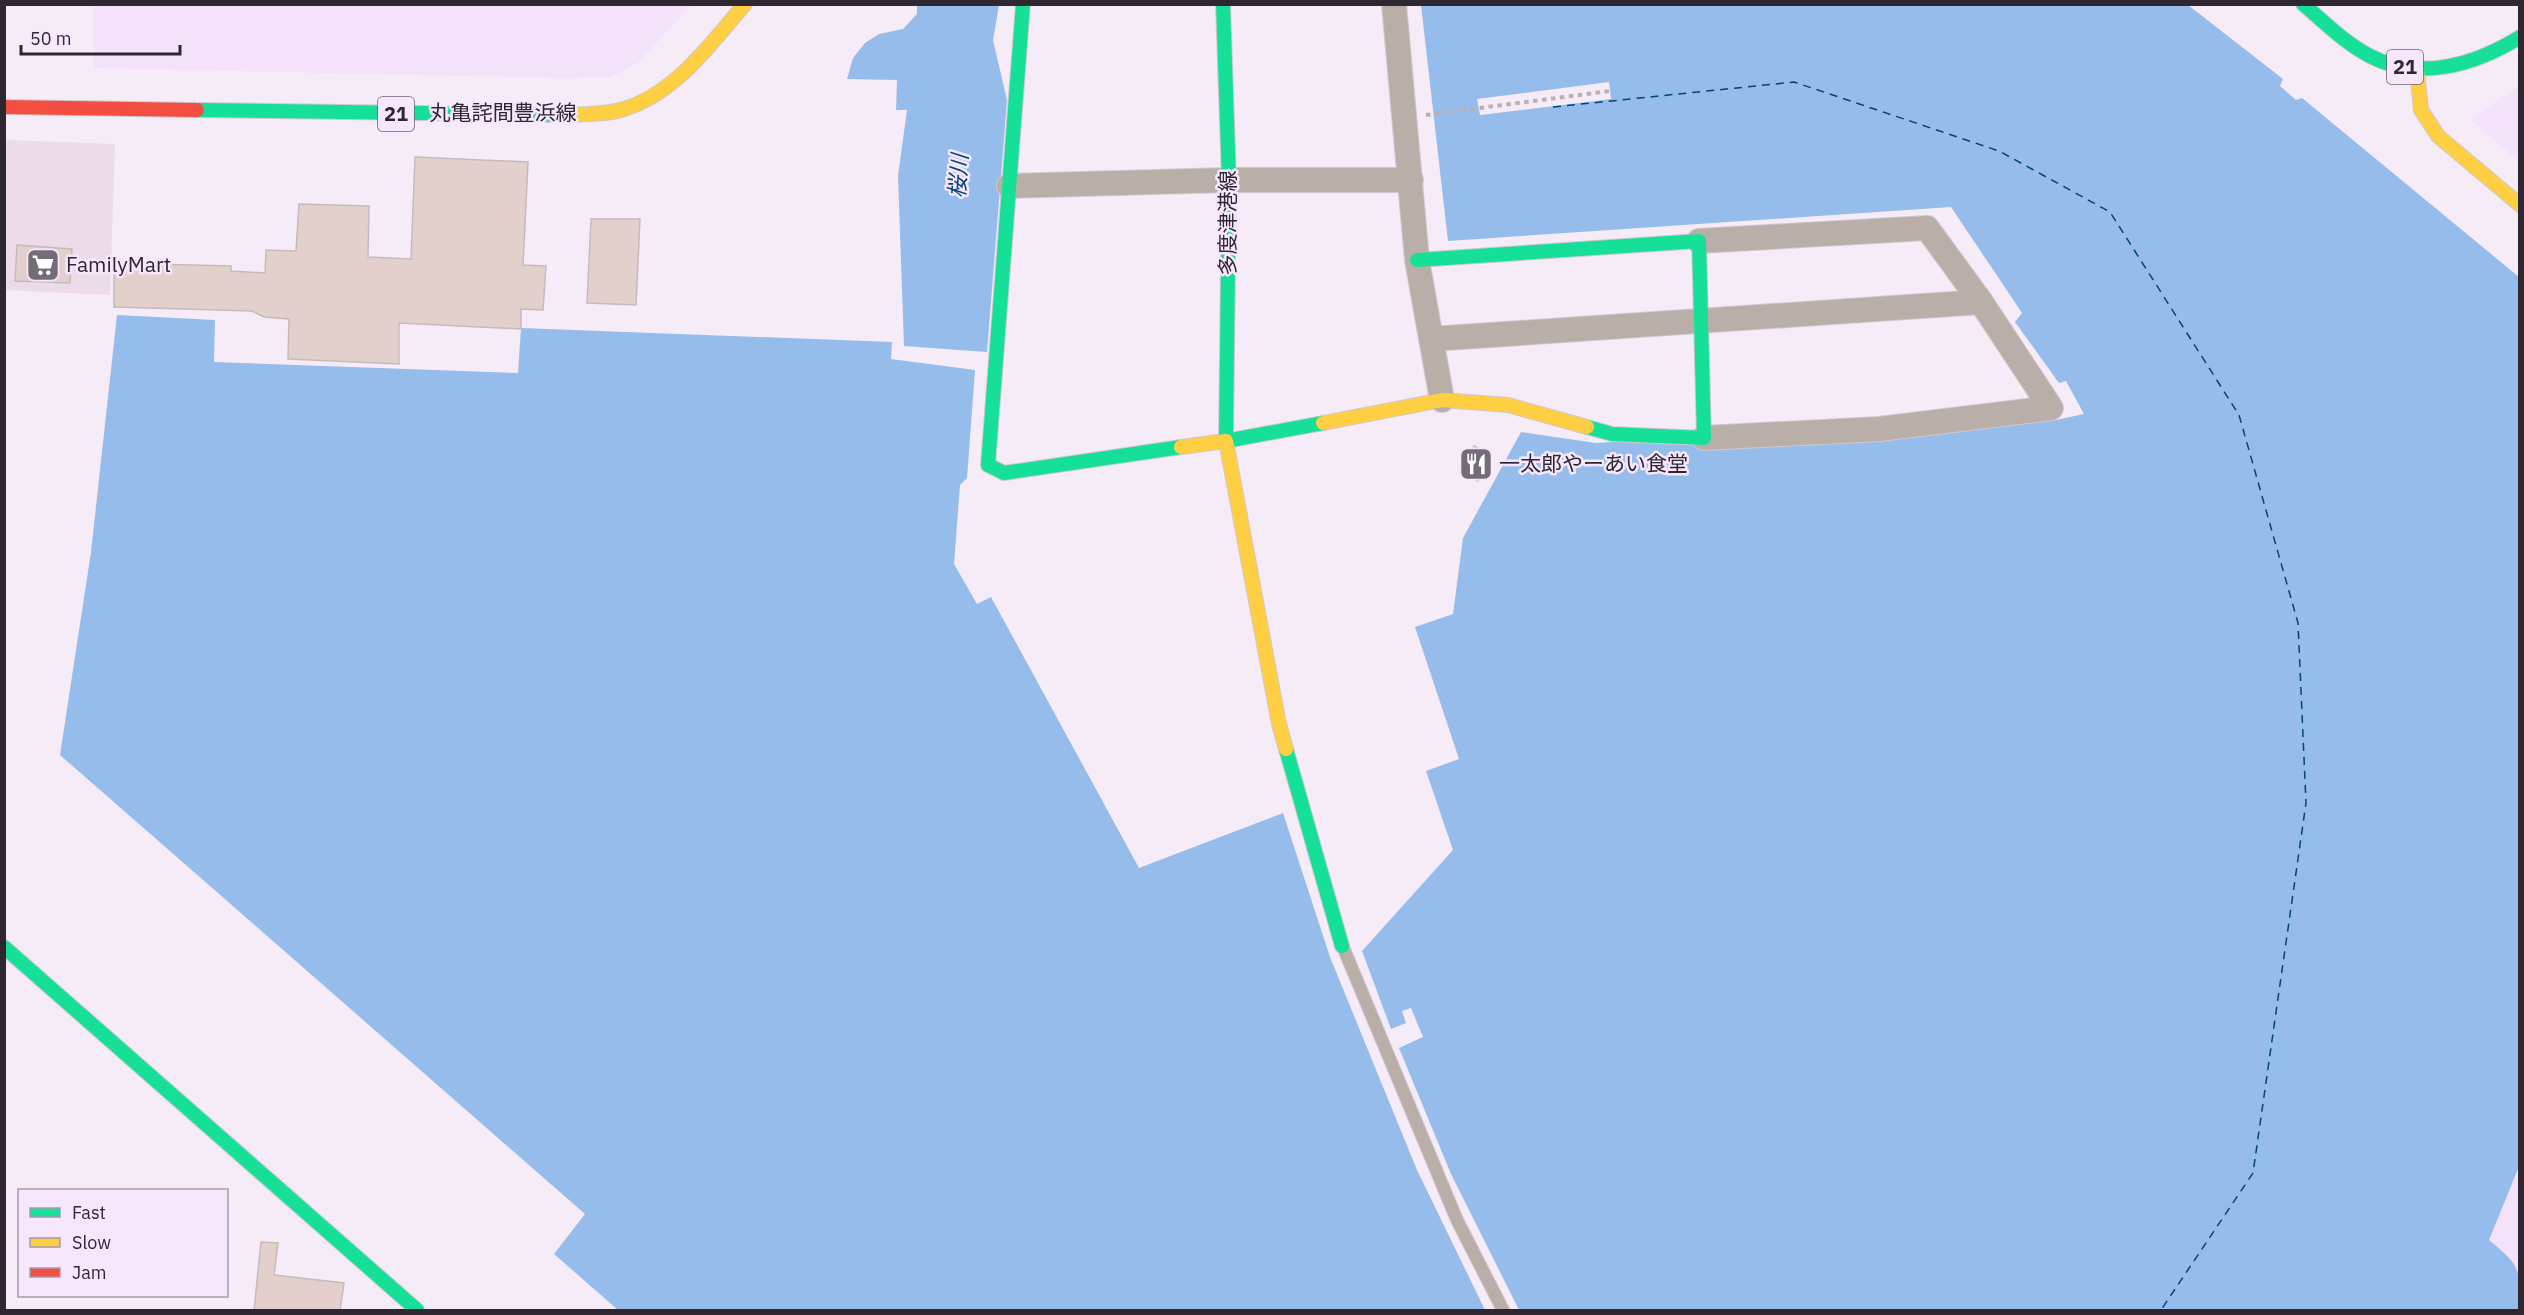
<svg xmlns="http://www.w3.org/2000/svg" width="2524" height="1315" viewBox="0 0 2524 1315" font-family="'IBM Plex Sans','Noto Sans JP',sans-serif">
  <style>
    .commercial { fill: #ecdbe8 }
    .built { fill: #f3e2fa }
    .water { fill: #96bcec }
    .pier { fill: #f5ecf8 }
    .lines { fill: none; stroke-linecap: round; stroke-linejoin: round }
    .ferry { stroke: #00437c; stroke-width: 1.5; stroke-dasharray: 8 6; stroke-linecap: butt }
    .building { fill: #e3d0cd; stroke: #c5bbbd; stroke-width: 1.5 }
    .lane-casing { stroke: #d0c9d3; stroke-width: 14 }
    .street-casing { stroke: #d0c9d3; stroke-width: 26 }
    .fast-casing { stroke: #d0c9d3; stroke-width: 16 }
    .slow-casing { stroke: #d0c9d3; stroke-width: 16 }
    .jam-casing { stroke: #d0c9d3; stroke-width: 16 }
    .path { stroke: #bab0b1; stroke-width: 4; stroke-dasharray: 4.5 4.5; stroke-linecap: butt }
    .lane { stroke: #baaea8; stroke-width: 12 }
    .street { stroke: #baaea8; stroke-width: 24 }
    .fast { stroke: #16e098; stroke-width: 14 }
    .slow { stroke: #ffcf43; stroke-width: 14 }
    .jam { stroke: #f24e42; stroke-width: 14 }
    .labels { text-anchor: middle; stroke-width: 5; stroke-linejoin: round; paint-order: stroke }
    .shield { fill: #f7e7fd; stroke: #6a616e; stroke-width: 1.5 }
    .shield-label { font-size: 20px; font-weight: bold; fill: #2e2731 }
    .street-label { font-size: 21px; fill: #2e2731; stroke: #f7e7fd }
    .poi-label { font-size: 21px; fill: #2e2731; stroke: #f7e7fd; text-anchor: start }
    .water-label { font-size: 22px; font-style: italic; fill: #00437c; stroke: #f7e7fd }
  </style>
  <rect width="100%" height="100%" fill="#f5ecf8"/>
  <polygon class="commercial" points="4,140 115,144 110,295 5,290"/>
  <g class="built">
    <polygon points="94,5 94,4 691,5 638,63 611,77 561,78 94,68"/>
    <polygon points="2519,86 2519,161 2470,119"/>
    <polygon points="2519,1157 2519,1271 2487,1241"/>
  </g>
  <g class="water">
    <polygon points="917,5 999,5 993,40 1007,100 987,352 904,346 898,176 907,110 896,110 897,80 847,79 853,58 865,43 879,34 903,29 917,14"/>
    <path d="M1421 5H2188L2283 79 2280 86 2296 100 2302 98 2519 277 2520 1164 2489 1240C2523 1268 2519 1268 2519 1310H1519L1451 1174 1399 1048 1423 1037 1411 1008 1402 1011 1406 1023 1391 1029 1362 951 1453 850 1426 771 1459 759 1415 627 1453 614 1463 538 1521 432 1596 443 2046 417 2051 421 2084 414 2066 381 2059 383 2015 322 2022 313 1951 207 1448 241Z"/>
    <polygon points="117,315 215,320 214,362 518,373 521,328 892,342 891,359 975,370 967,478 960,485 954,564 977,604 991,597 1139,868 1283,813 1330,957 1417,1170 1485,1310 618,1310 554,1254 585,1214 60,755 91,552"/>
  </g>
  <polygon class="pier" points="1609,82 1611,99 1480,115 1477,99"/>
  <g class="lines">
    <polyline class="ferry" points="1553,107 1794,82 1999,151 2110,212 2239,415 2298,623 2306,803 2253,1173 2161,1310"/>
  </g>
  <g class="building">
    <polygon points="415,157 528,162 523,265 546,266 543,310 521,309 521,329 399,323 399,364 288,359 289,319 264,317 252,311 114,307 114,263 231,266 231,271 265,273 266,250 296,251 299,204 369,206 368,257 411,259"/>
    <polygon points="591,219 640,219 636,305 587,303"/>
    <polygon points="17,245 72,249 70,283 15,281"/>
    <polygon points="1474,446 1491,455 1478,481 1460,472"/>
    <polygon points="261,1242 278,1243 274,1275 344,1283 340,1311 254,1311"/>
  </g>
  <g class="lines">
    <defs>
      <polyline id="lane" points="1343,947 1457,1220 1503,1310"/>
      <g id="street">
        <polyline points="1394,4 1417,260 1442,400"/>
        <polyline points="1009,186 1229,180 1411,180"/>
        <polyline points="1699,241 1927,228 1981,302 2051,408 1879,429 1704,438"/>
        <polyline points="1431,339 1981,302"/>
      </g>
      <g id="fast">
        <polyline points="1023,4 988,465 1004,473 1181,447"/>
        <polyline points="1223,4 1229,180 1226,441 1323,423"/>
        <path d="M2303 4C2324 22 2344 42 2368 55 2418 82 2475 65 2520 37"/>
        <polyline points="197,110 564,115"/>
        <polyline points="1417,260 1699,241 1704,438 1612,434 1587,427"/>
        <polyline points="1286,749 1342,946"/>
        <polyline points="4,947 417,1310"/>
      </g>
      <g id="slow">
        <polyline points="2417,70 2421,110 2438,136 2520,205"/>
        <path d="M564 115C583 114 605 115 624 109 676 93 711 43 745 4"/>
        <polyline points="1323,423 1442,400 1508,405 1587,427"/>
        <polyline points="1181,447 1226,441 1279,724 1286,749"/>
      </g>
      <polyline id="jam" points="4,107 197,110"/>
    </defs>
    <use href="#lane" class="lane-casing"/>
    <use href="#street" class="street-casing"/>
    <use href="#fast" class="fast-casing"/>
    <use href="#slow" class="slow-casing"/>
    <use href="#jam" class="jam-casing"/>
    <polyline class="path" points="1426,115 1610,91"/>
    <use href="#lane" class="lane"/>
    <use href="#street" class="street"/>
    <use href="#fast" class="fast"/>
    <use href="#slow" class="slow"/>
    <use href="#jam" class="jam"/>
  </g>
  <defs>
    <symbol id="supermarket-square" viewBox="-11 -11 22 22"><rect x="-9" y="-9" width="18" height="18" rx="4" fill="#746c77" stroke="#f7e7fd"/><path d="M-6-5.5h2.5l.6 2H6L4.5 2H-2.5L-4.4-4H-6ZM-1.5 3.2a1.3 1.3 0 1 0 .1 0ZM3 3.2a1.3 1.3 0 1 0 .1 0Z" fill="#fff"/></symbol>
    <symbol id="restaurant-square" viewBox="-11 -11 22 22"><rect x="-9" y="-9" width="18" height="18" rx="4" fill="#746c77" stroke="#f7e7fd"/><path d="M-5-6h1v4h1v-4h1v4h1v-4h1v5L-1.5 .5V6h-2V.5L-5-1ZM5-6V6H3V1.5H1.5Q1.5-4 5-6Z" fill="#fff"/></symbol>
  </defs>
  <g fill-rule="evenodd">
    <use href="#supermarket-square" x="24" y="246" width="38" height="38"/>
    <use href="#restaurant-square" x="1457" y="445" width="38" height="38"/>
  </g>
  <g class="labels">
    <g class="shield">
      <rect x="2387" y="50" width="36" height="34" rx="4.5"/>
      <rect x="378" y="97" width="36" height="34" rx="4.5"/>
    </g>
    <g class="shield-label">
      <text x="2405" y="74">21</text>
      <text x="396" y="121">21</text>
    </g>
    <g class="street-label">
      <text x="503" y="120">丸亀詫間豊浜線</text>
      <text transform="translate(1228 223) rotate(-90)" y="7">多度津港線</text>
    </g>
    <g class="poi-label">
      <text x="66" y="272">FamilyMart</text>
      <text x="1499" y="471">一太郎やーあい食堂</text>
    </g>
    <g class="water-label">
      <text transform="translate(958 176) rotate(-86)" y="8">桜川</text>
    </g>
  </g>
  <rect width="2524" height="1315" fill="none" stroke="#2e2731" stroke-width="12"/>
  <rect x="18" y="1189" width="210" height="108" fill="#f7e7fd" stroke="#a79aab" stroke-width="1.5"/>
  <rect x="30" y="1208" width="30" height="9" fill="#16e098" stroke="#a79aab" stroke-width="1.5"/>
  <text x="72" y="1219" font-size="18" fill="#2e2731">Fast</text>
  <rect x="30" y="1238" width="30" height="9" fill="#ffcf43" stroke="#a79aab" stroke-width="1.5"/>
  <text x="72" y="1249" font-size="18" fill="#2e2731">Slow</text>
  <rect x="30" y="1268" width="30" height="9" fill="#f24e42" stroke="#a79aab" stroke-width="1.5"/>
  <text x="72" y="1279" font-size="18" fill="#2e2731">Jam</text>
  <path d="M21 45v9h159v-9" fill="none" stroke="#2e2731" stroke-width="3"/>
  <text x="30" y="45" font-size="18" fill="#2e2731" stroke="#f7e7fd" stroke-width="4.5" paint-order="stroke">50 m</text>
</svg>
